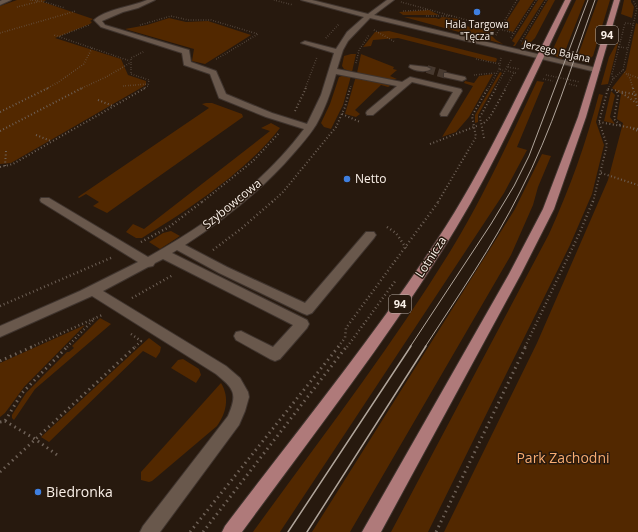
<svg xmlns="http://www.w3.org/2000/svg" width="638" height="532" viewBox="0 0 638 532" font-family="'Open Sans',sans-serif">
  <style>
    .green { fill: #522800 }
    .lines { fill: none; stroke-linecap: round; stroke-linejoin: round }
    .minor-tunnel { stroke: #47392f; stroke-width: 8; stroke-dasharray: 8 3.5; stroke-linecap: butt }
    .minor-casing { stroke: #3f342e; stroke-width: 2 }
    .major-casing { stroke: #3f342e; stroke-width: 2 }
    .path-far3 { stroke: #6e6157; stroke-width: 1.5; stroke-dasharray: 0.5 2; stroke-linecap: butt }
    .path-far2 { stroke: #6e6157; stroke-width: 2; stroke-dasharray: 1 2.5; stroke-linecap: butt }
    .path-far1 { stroke: #6e6157; stroke-width: 2.5; stroke-dasharray: 1 3; stroke-linecap: butt }
    .path { stroke: #6e6157; stroke-width: 3; stroke-dasharray: 1.5 4; stroke-linecap: butt }
    .minor { fill: #69584c; fill-rule: evenodd }
    .major { fill: #af7a7a; fill-rule: evenodd }
    .tram-far1 { stroke: #b0a59b; stroke-width: 1 }
    .tram { stroke: #b0a59b; stroke-width: 1.5 }
    .shop-dot { fill: #3f7fe0; stroke: #27190e; stroke-width: 1.5 }
    .labels { text-anchor: middle; stroke-width: 3; stroke-linejoin: round; paint-order: stroke }
    .far-poi-label { font-size: 10px; fill: #faf0e8; stroke: #27190e }
    .far-street-label { font-size: 10px; fill: #faf0e8; stroke: #27190e }
    .shield { fill: #27190e; stroke: #bbb0a7; stroke-width: 1 }
    .shield-label { font-size: 11px; font-weight: bold; fill: #faf0e8 }
    .poi-label { font-size: 12px; fill: #faf0e8; stroke: #27190e; text-anchor: start }
    .street-label { font-size: 12px; fill: #faf0e8; stroke: #27190e }
    .near-park-label { font-size: 14px; fill: #f9ac71; stroke: #27190e }
    .near-poi-label { font-size: 14px; fill: #faf0e8; stroke: #27190e; text-anchor: start }
  </style>
  <rect width="100%" height="100%" fill="#27190e"/>
  <g class="green">
    <polygon points="17,0 46,0 43,2 93,19 90,21 92,22 90,24 55,38 121,59 128,75 146,81 146,85 11,163 0,164 0,6"/>
    <polygon points="520,0 534,0 513,32 502,28"/>
    <polygon points="538,0 544,0 515,46 513,46 515,43 512,41"/>
    <polygon points="548,0 555,0 535,38 531,42 521,45"/>
    <polygon points="576,0 585,0 562,59 555,56 552,51"/>
    <polygon points="598,0 610,0 593,56 588,60 576,61"/>
    <polygon points="624,0 631,0 631,2 634,7 632,18 621,14"/>
    <polygon points="429,10 439,15 403,15 399,12"/>
    <polygon points="404,17 436,18 439,19 442,17 459,19 454,23 470,27 495,29 492,32 492,36 496,40 503,44"/>
    <polygon points="169,18 186,22 208,21 251,35 205,64 192,61 194,49 125,29 147,25"/>
    <polygon points="636,23 638,24 638,532 444,532 537,343 608,180 623,123 617,119 621,94 612,88 626,70"/>
    <polygon points="389,31 496,58 497,59 496,62 488,61 398,38 373,40 371,46 363,47 375,32"/>
    <polygon points="619,39 608,84 601,85 609,57"/>
    <polygon points="351,54 356,54 352,72 344,69 342,66 344,56"/>
    <polygon points="361,54 394,67 393,69 397,70 390,76 397,79 390,80 357,73"/>
    <polygon points="500,72 502,73 478,115 478,122 475,123 475,115"/>
    <polygon points="493,74 469,117 456,132 442,137 473,86 464,83 465,81 474,83 479,76"/>
    <polygon points="344,75 351,76 343,105 331,129 324,127 321,123 330,104 339,77"/>
    <polygon points="356,76 388,84 390,86 388,87 381,85 355,110 360,114 356,117 345,114"/>
    <path d="M537 81 544 82 517 147 527 150 504 193 280 532H253C320 439 391 348 451 250 484 196 510 138 537 81Z"/>
    <polygon points="611,91 615,95 610,117 615,124 604,121"/>
    <path d="M599 94 603 95 596 122 604 145 592 194 570 245 428 532H391L549 234C570 188 586 143 599 94Z"/>
    <polygon points="206,103 212,103 242,114 243,117 107,213 93,206 99,202 86,194 79,198 78,197 209,108 202,104"/>
    <path d="M271 123 280 128C248 170 187 211 142 238H136L126 232 133 224 144 229 270 131 261 128Z"/>
    <polygon points="542,154 551,156 538,187 533,205 511,255 350,532 312,532 515,209"/>
    <polygon points="171,231 180,236 160,249 149,242 163,233"/>
    <polygon points="100,318 111,324 35,389 14,420 12,418 12,415 26,393 67,352 69,352 74,348 72,346"/>
    <polygon points="85,325 24,387 5,413 0,417 0,363"/>
    <polygon points="149,338 161,347 160,352 156,358 143,351 49,442 41,437"/>
    <polygon points="183,359 199,369 201,375 196,383 171,368 178,360"/>
    <path d="M221 383C230 398 226 413 217 426L152 481 149 482 141 480V472Z"/>
  </g>
  <g class="lines">
    <polyline class="minor-tunnel" points="427,69 447,75"/>
    <defs>
      <g id="minor">
        <polygon points="2,0 11,0 0,5 0,1"/>
        <path d="M147 0H155L138 8 123 12 102 21 105 25 189 50 191 62 216 71 226 94 272 113 307 124 321 95 334 53 301 43 305 41 336 49 347 32 364 17 301 0H312L368 14 387 0H394L374 15 596 68 600 70 596 72 370 18 348 41 343 50 337 69 402 82 410 77 461 89 462 91 447 116H441L440 114 453 92 412 82 373 115H367L366 113 367 111 397 86 336 74C331 92 325 109 316 125 309 136 301 145 293 154 262 190 225 219 185 245L227 267 305 303 366 232H374L376 235 374 238 312 313 307 315 302 313 219 273 177 250 172 253 307 320 309 324 307 328 280 359 275 361 270 359 236 340 234 336 236 332 241 331 273 347 293 325 163 259 155 263 153 266 148 267 103 291 226 366 240 378 248 392 249 397 245 411 239 425 160 532H140L143 526 228 416C238 393 234 389 216 374L92 296 0 337V326L80 291 138 262 41 202 40 200 41 198H49L148 257C206 225 264 183 304 129L266 117 219 98 210 74 184 65 182 53 101 27 94 20C106 9 131 7 147 0Z"/>
        <path d="M410 65 427 67 431 69C426 73 414 71 409 67Z"/>
        <polygon points="444,73 447,73 465,77 466,79 462,81 444,77"/>
      </g>
      <g id="major">
        <path d="M565 0H571C534 76 500 155 456 228 392 334 315 432 242 532H222L225 526C300 427 379 331 446 226 491 155 526 76 565 0Z"/>
        <polygon points="614,0 620,0 586,117 554,209 521,274 381,532 362,532 509,274 543,209 578,117"/>
      </g>
    </defs>
    <use href="#minor" class="minor-casing"/>
    <use href="#major" class="major-casing"/>
    <g class="path-far3">
      <polyline points="30,0 39,1"/>
      <polyline points="274,0 293,5"/>
      <polyline points="401,2 514,33"/>
      <polyline points="17,7 41,1 65,8"/>
      <polyline points="403,11 426,10"/>
      <polyline points="426,16 453,16"/>
      <polyline points="140,25 171,16 188,20 211,20 258,34 215,60"/>
      <polyline points="374,30 395,42"/>
      <polyline points="0,33 76,11"/>
      <polyline points="496,35 517,0"/>
      <polyline points="60,36 89,25"/>
      <polyline points="326,38 339,24"/>
      <polyline points="511,38 536,0"/>
      <polyline points="521,41 546,0"/>
      <polyline points="619,47 625,23 633,24"/>
      <polyline points="92,48 130,61"/>
      <polyline points="501,58 499,69 503,70"/>
      <polyline points="476,59 500,64"/>
      <polyline points="356,63 359,50 369,35"/>
      <polyline points="508,67 519,69"/>
      <polyline points="623,70 630,78 633,89"/>
      <polyline points="508,71 516,73"/>
      <polyline points="628,74 638,78"/>
      <polyline points="474,75 496,73"/>
      <polyline points="546,75 580,82"/>
      <polyline points="543,79 553,81"/>
      <polyline points="613,79 612,74 619,47 627,48"/>
      <polyline points="569,84 577,86"/>
      <polyline points="123,86 148,84"/>
      <polyline points="46,89 57,83 84,64 92,48 54,35"/>
      <polyline points="80,89 106,77 130,63"/>
      <polyline points="143,89 148,86 149,80 131,74 131,58 145,51"/>
      <polyline points="305,89 317,57"/>
      <polyline points="350,89 351,86"/>
      <polyline points="488,89 499,69"/>
      <polyline points="495,89 511,60"/>
      <polyline points="505,89 514,73"/>
      <polyline points="608,89 613,79 623,70 637,8 633,0"/>
    </g>
    <g class="path-far2">
      <polyline points="633,88 638,108"/>
      <polyline points="608,89 638,95"/>
      <polyline points="617,92 618,96 614,119 620,125"/>
      <polyline points="622,93 635,102"/>
      <polyline points="98,100 113,106"/>
      <polyline points="295,111 306,88"/>
      <polyline points="0,112 48,88"/>
      <polyline points="342,114 360,122"/>
      <polyline points="599,122 638,129"/>
      <polyline points="484,123 490,117 506,88"/>
      <polyline points="633,129 638,131"/>
      <polyline points="0,131 82,88"/>
      <polyline points="36,135 51,141"/>
      <polyline points="484,138 480,117 496,88"/>
      <polyline points="430,144 474,127 472,116 488,88"/>
      <polyline points="5,166 6,151"/>
      <polyline points="0,167 13,164 145,88"/>
      <polyline points="601,173 638,185"/>
      <polyline points="202,202 253,161 280,132"/>
      <polyline points="272,202 283,192 336,127 345,107 350,88"/>
      <polyline points="438,202 476,137 474,127 479,125"/>
      <polyline points="593,202 607,145 599,122 608,88"/>
    </g>
    <g class="path-far1">
      <polyline points="387,227 396,233 406,248"/>
      <polyline points="141,242 169,227 203,201"/>
      <polyline points="213,250 242,228 273,201"/>
      <polyline points="132,298 173,275"/>
      <polyline points="0,306 113,257"/>
      <polyline points="131,334 141,341 135,347"/>
      <polyline points="31,347 102,315"/>
      <polyline points="67,347 95,318"/>
      <polyline points="338,347 345,338 346,328 439,201"/>
      <polyline points="347,347 396,280"/>
      <polyline points="525,347 580,232 593,201"/>
    </g>
    <g class="path">
      <polyline points="0,361 34,346"/>
      <polyline points="5,421 35,439 60,457"/>
      <polyline points="0,422 5,421 22,393 68,346"/>
      <polyline points="0,472 136,346"/>
      <polyline points="190,532 339,346"/>
      <polyline points="203,532 347,346"/>
      <polyline points="436,532 526,346"/>
    </g>
    <use href="#minor" class="minor"/>
    <use href="#major" class="major"/>
    <g class="tram-far1">
      <polyline points="410,347 491,224 514,186 529,156 588,0"/>
      <path d="M425 347C458 296 493 246 520 192 552 131 572 64 595 0"/>
    </g>
    <g class="tram">
      <polyline points="288,532 411,346"/>
      <polyline points="307,532 426,346"/>
    </g>
  </g>
  <g class="shop-dot">
    <circle cx="477" cy="12" r="4"/>
    <circle cx="347" cy="179" r="4"/>
    <circle cx="38" cy="492" r="4"/>
  </g>
  <g class="labels">
    <g class="far-poi-label">
      <text x="477" y="28">Hala Targowa<tspan x="477" dy="12">"Tęcza"</tspan></text>
    </g>
    <g class="far-street-label">
      <text transform="translate(557 51) rotate(13)" y="4">Jerzego Bajana</text>
    </g>
    <g class="shield">
      <rect x="596" y="26" width="22" height="18" rx="3"/>
      <rect x="389" y="295" width="22" height="18" rx="3"/>
    </g>
    <g class="shield-label">
      <text x="607" y="39">94</text>
      <text x="400" y="308">94</text>
    </g>
    <g class="poi-label">
      <text x="355" y="183">Netto</text>
    </g>
    <g class="street-label">
      <text transform="translate(232 204) rotate(-39)" y="4">Szybowcowa</text>
      <text transform="translate(431 257) rotate(-57)" y="4">Lotnicza</text>
    </g>
    <g class="near-park-label">
      <text x="563" y="463">Park Zachodni</text>
    </g>
    <g class="near-poi-label">
      <text x="46" y="497">Biedronka</text>
    </g>
  </g>
</svg>
